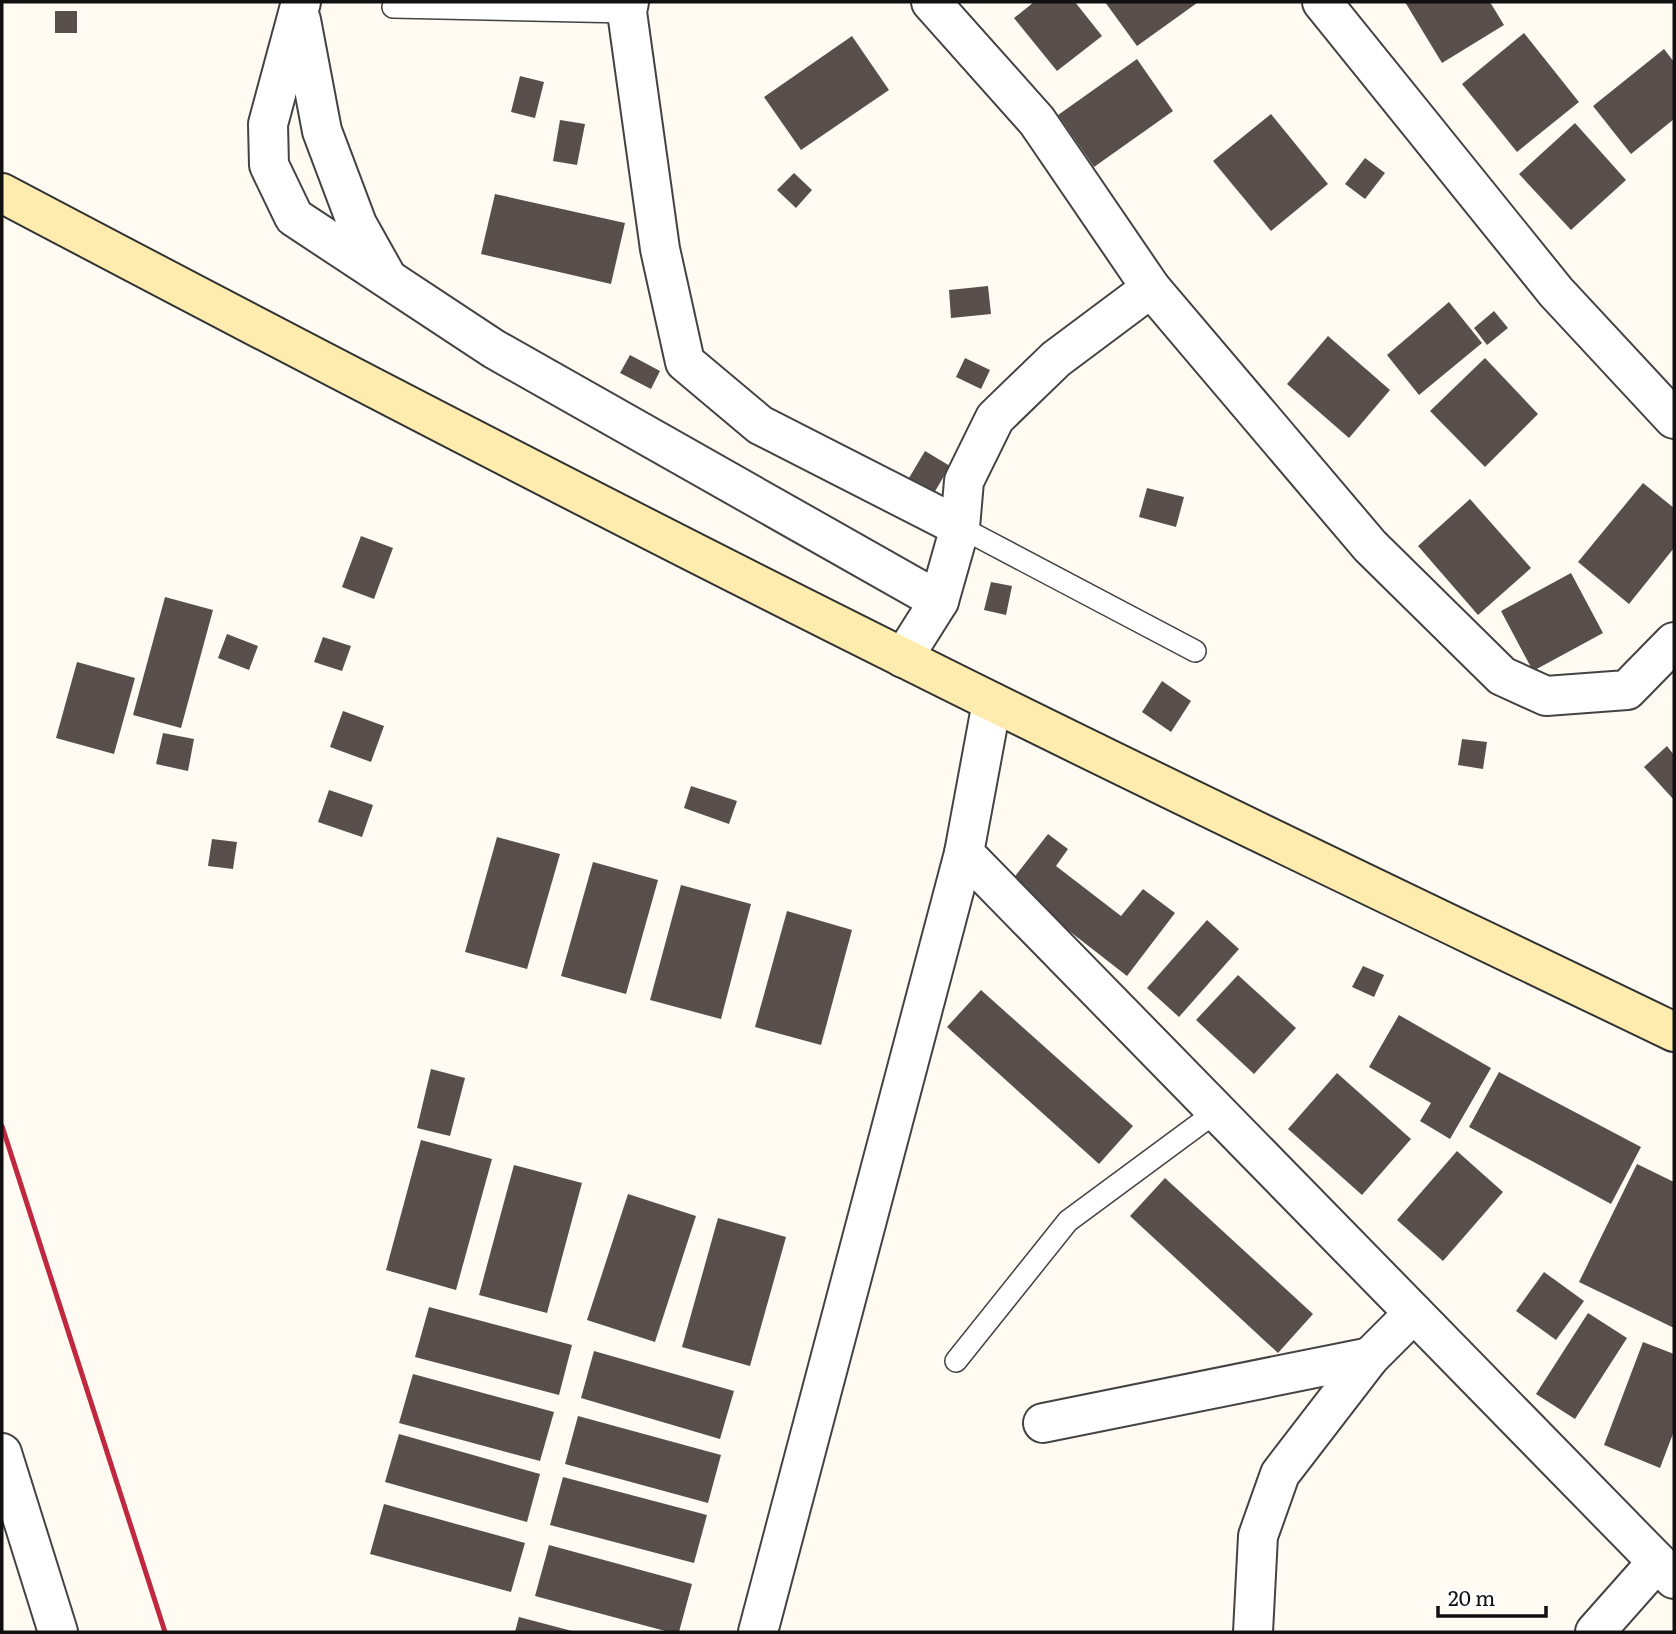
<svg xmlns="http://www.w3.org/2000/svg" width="1676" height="1634" viewBox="0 0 1676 1634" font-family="Literata,serif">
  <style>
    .building { fill: #584f4c }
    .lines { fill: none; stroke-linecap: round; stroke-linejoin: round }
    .service-casing { stroke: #434343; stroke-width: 24 }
    .minor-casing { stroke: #434343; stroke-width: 42 }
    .secondary-casing { stroke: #323232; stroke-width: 42 }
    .service { stroke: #fff; stroke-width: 21 }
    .minor { stroke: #fff; stroke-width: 38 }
    .secondary { stroke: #feecaf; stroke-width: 38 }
    .rail { stroke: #c02840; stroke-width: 5 }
  </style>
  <rect width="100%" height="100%" fill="#fffbf3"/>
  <g class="building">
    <polygon points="1034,2 1075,2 1102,36 1057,71 1014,18"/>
    <polygon points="1105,2 1196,2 1197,3 1137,46"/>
    <polygon points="1405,2 1490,2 1504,25 1442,63"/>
    <rect x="55" y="11" width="22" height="22"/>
    <polygon points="1524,33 1579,102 1517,152 1462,84"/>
    <polygon points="852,36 889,90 801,150 764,97"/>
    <polygon points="1664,49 1674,62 1674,119 1631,154 1593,106"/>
    <polygon points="1137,59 1173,111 1094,167 1058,115"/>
    <polygon points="520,76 544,82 535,118 511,112"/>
    <polygon points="1271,114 1328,184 1271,231 1213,161"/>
    <polygon points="560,120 585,124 577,165 553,161"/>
    <polygon points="1575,123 1626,180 1571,230 1519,174"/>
    <polygon points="1365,158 1385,173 1365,199 1345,184"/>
    <polygon points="794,173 812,190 796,208 777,190"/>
    <polygon points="495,194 625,223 611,284 481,254"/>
    <polygon points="988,286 991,314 951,318 949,290"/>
    <polygon points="1449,302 1482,343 1419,395 1387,355"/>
    <polygon points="1494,311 1508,328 1487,345 1474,328"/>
    <polygon points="1328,336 1390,390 1349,438 1287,384"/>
    <polygon points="630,355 660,371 651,389 620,373"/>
    <polygon points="965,358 990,370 981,389 956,377"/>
    <polygon points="1485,358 1538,414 1485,467 1430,411"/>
    <polygon points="925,451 950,466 934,493 909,478"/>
    <polygon points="1643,483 1674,508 1674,548 1629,604 1578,562"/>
    <polygon points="1147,488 1184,497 1176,527 1139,517"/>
    <polygon points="1470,499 1531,568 1478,615 1418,546"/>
    <polygon points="361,536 393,548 374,599 342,587"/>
    <polygon points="1571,573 1603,633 1533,671 1501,611"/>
    <polygon points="991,582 1012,586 1006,615 984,610"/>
    <polygon points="165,597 213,610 181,728 133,715"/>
    <polygon points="227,634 258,646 249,670 218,658"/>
    <polygon points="323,637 351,646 342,671 314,662"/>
    <polygon points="77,662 135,678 114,754 56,738"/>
    <polygon points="1162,681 1191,701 1171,732 1142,712"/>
    <polygon points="343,711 384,726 371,762 330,747"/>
    <polygon points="163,733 194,739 188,771 156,764"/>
    <polygon points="1462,739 1487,742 1483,769 1458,765"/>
    <polygon points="1667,746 1674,755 1674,800 1644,767"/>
    <polygon points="691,786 737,801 729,824 684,808"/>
    <polygon points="329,790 373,805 362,837 318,822"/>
    <polygon points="1048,834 1068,849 1056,866 1121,916 1143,889 1175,913 1127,976 1009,884"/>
    <polygon points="497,837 560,854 527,969 465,952"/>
    <polygon points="212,839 237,842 233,869 208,866"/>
    <polygon points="593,862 658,880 626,994 561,976"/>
    <polygon points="681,885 751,904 721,1019 650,1000"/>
    <polygon points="787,911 852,930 821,1045 755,1027"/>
    <polygon points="1207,920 1239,949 1179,1017 1147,988"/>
    <polygon points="1363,966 1384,975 1374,997 1352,987"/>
    <polygon points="1238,975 1296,1028 1254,1074 1196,1020"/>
    <polygon points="981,990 1133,1126 1099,1164 947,1027"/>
    <polygon points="1399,1015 1491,1068 1450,1139 1420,1121 1431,1103 1369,1067"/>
    <polygon points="431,1069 465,1078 450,1136 417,1128"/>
    <polygon points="1499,1072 1641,1147 1611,1204 1469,1127"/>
    <polygon points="1337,1073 1411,1139 1362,1195 1288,1129"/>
    <polygon points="421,1140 492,1159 456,1290 386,1270"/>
    <polygon points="1457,1151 1503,1192 1443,1261 1397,1220"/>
    <polygon points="1637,1164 1674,1182 1674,1328 1579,1282"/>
    <polygon points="514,1165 582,1183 547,1313 479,1295"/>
    <polygon points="1165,1178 1313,1314 1278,1353 1130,1216"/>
    <polygon points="628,1194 696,1216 655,1342 587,1320"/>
    <polygon points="718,1218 786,1237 750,1366 682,1347"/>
    <polygon points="1544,1272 1584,1301 1556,1340 1516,1311"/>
    <polygon points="429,1307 572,1345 559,1395 415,1357"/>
    <polygon points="1588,1313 1627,1338 1575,1419 1536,1394"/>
    <polygon points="1643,1342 1674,1354 1674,1431 1660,1468 1604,1445"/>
    <polygon points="594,1351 734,1391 720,1439 581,1398"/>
    <polygon points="413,1374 554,1412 540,1461 399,1423"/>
    <polygon points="578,1416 721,1455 708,1503 565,1464"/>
    <polygon points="399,1434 540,1474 527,1522 385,1482"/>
    <polygon points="563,1477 707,1515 694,1563 550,1525"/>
    <polygon points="384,1504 525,1543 511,1592 370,1554"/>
    <polygon points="549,1545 692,1584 679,1632 669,1632 535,1596"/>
    <polygon points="519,1617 572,1631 572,1632 515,1632"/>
  </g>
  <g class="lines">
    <defs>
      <g id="service">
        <polyline points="393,7 627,12"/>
        <polyline points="960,527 1195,651"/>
        <polyline points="956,1361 1068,1221 1217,1111"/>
      </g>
      <g id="minor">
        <polyline points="301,2 268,124 269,165 294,217 494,349 939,601"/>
        <polyline points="629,2 627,12 660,249 685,362 760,425 960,527 939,601 903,658"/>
        <polyline points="931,2 1037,121 1151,288 1370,546 1502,676 1546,696 1627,690 1674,642"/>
        <polyline points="1322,2 1556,292 1674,419"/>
        <polyline points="301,20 322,131 357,224 385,274"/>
        <polyline points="960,527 964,481 995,418 1056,359 1151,288"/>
        <polyline points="992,702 964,853 1674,1579"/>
        <polyline points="1043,1423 1370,1357"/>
        <polyline points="2,1453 58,1632"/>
        <polyline points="758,1632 964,853"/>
        <polyline points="1253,1632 1258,1536 1280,1474 1370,1357 1414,1313"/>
        <polyline points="1595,1632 1657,1562"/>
      </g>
      <path id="secondary" d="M2 193C301 351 601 507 904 658 1159 786 1417 908 1674 1032"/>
    </defs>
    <use href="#service" class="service-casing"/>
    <use href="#minor" class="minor-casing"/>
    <use href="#secondary" class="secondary-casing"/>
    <use href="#service" class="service"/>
    <use href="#minor" class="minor"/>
    <use href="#secondary" class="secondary"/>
    <polyline class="rail" points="2,1126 165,1632"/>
  </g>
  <rect width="1676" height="1634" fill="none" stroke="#101010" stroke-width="7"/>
  <path d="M1438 1606v10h108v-10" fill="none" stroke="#101010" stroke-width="3.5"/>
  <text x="1448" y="1606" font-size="21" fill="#101010" stroke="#ffffff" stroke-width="5" paint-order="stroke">20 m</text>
</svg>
